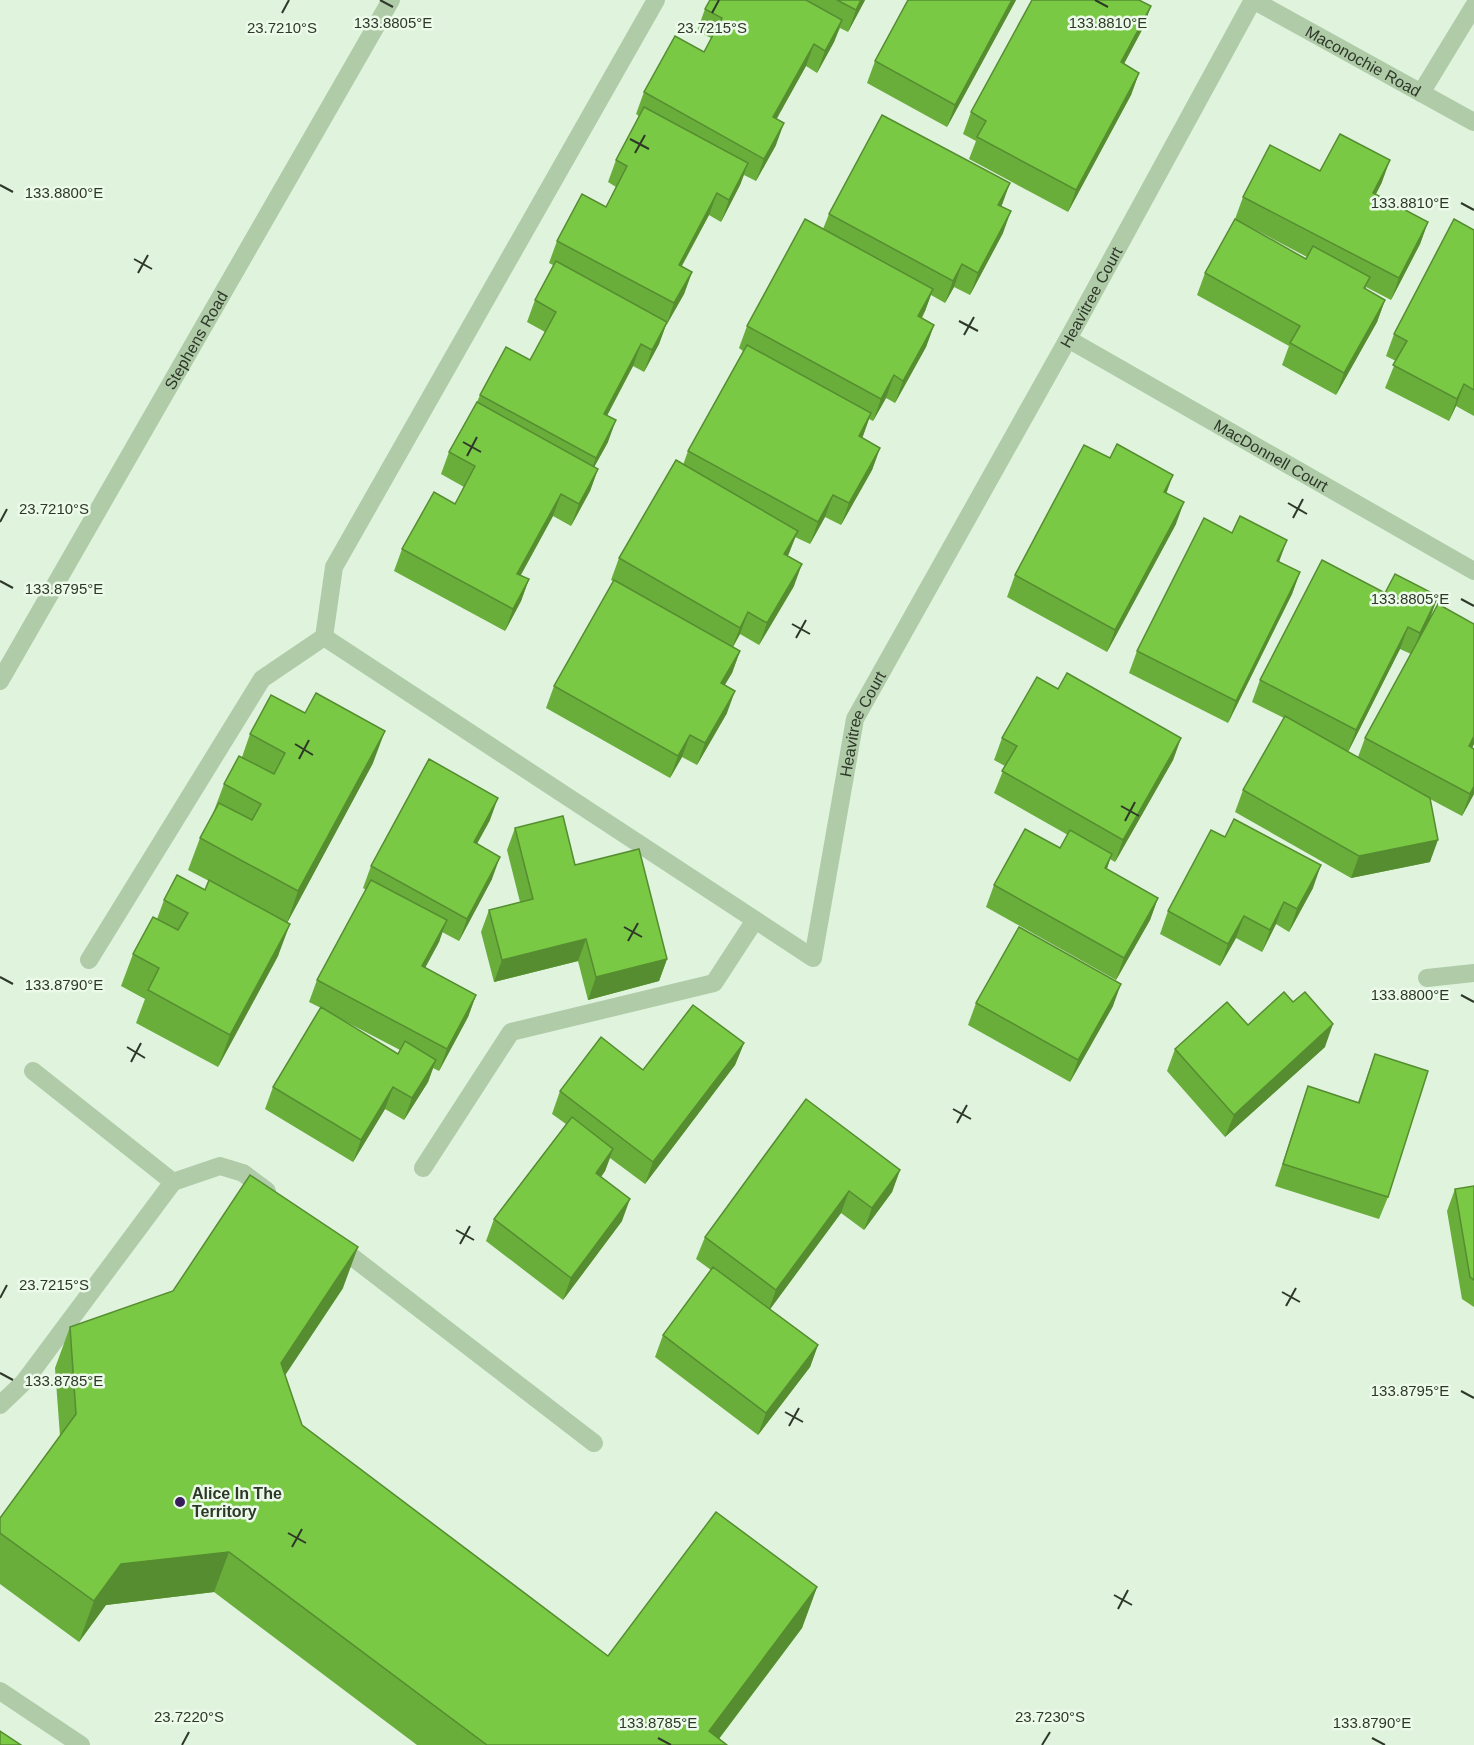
<svg xmlns="http://www.w3.org/2000/svg" width="1474" height="1745" viewBox="0 0 1474 1745" font-family="Helvetica,sans-serif">
  <style>
    .lines { fill: none; stroke-linecap: round; stroke-linejoin: round }
    .minor { stroke: #afcba8; stroke-width: 18 }
    .wall { fill: #69ad3b; fill-rule: evenodd }
    .shaded-wall { fill: #558d30 }
    .building { fill: #7ac945; stroke: #558d30; stroke-width: 1.5 }
    .ticks { fill: none; stroke: #2e3828; stroke-width: 2 }
    .poi-dot { fill: #371d5b; stroke: #ebfae9; stroke-width: 2 }
    .labels { text-anchor: middle; stroke-width: 5; stroke-linejoin: round; paint-order: stroke }
    .street-label { font-size: 16px; fill: #2e3828; stroke: #ebfae9 }
    .poi-label { font-size: 16px; font-weight: bold; fill: #2e3828; stroke: #ebfae9; text-anchor: start }
    .ticks-label { font-size: 15px; text-anchor: middle; fill: #2e3828; stroke: #ebfae9; stroke-width: 5; stroke-linejoin: round; paint-order: stroke }
  </style>
  <rect width="100%" height="100%" fill="#dff3dd"/>
  <g class="lines">
    <g class="minor">
      <path id="s1" d="M1253 0 1474 122"/>
      <polyline points="1421,93 1474,6"/>
      <path id="s2" d="M1068 339 1474 571"/>
      <path id="s3" d="M324 637 813 958 855 719 1068 339 1253 0"/>
      <path id="s4" d="M0 681 391 0"/>
      <polyline points="89,960 262,679 324,637 334,567 656,0"/>
      <polyline points="1427,978 1474,973"/>
      <polyline points="423,1168 511,1032 714,983 755,920"/>
      <polyline points="173,1182 220,1166 243,1173 267,1191"/>
      <polyline points="334,1243 594,1443"/>
      <polyline points="0,1405 24,1382 173,1182 33,1071"/>
      <polyline points="0,1691 81,1745"/>
    </g>
  </g>
  <g class="wall">
    <polygon points="710,0 865,0 848,32 840,28 834,42 817,73 806,66 776,119 776,145 756,181 744,175 740,185 721,222 709,215 682,266 692,272 684,294 666,325 659,344 644,372 633,366 607,416 608,442 594,467 598,469 590,491 571,526 553,516 521,575 529,579 521,601 505,631 394,571 402,549 455,504 464,487 441,474 449,452 477,402 480,395 530,360 545,332 527,322 535,300 553,265 549,263 557,241 606,207 616,187 608,182 616,160 639,116 636,114 644,92 704,52 711,38 697,31 705,9"/>
    <polygon points="908,0 1016,0 947,127 867,83 875,61"/>
    <polygon points="1143,28 1124,64 1139,73 1131,95 1068,212 969,159 976,141 963,134 971,112"/>
    <polygon points="1320,171 1382,182 1376,194 1428,222 1420,244 1391,300 1366,287 1366,289 1385,300 1377,322 1336,395 1282,365 1289,346 1197,295 1205,273 1306,259 1307,257 1235,219 1243,197"/>
    <polygon points="1001,207 1003,233 970,295 954,287 945,303 931,295 925,311 922,318 934,325 926,347 895,403 886,398 873,421 869,419 862,438 880,448 872,470 841,525 825,517 810,544 795,537 788,556 794,586 759,645 740,634 733,647 740,651 732,673 724,685 727,713 697,765 682,757 670,778 546,708 554,686 613,581 611,580 619,558 683,465 688,451 743,351 739,348 747,326 823,229 829,214"/>
    <polygon points="1474,230 1474,416 1456,406 1449,421 1385,388 1396,361 1386,356 1394,334"/>
    <polygon points="1166,493 1176,524 1107,652 1007,597 1015,575"/>
    <polygon points="1300,572 1292,594 1228,723 1129,673 1137,651"/>
    <path d="M1385 593 1438 596 1430 618 1474 624V744L1472 748 1474 749V794L1462 816 1430 799V862L1351 878 1235 812 1243 790 1284 718 1252 702 1260 680ZM1400 649 1411 654 1365 738 1358 757 1348 752Z"/>
    <polygon points="1058,689 1181,738 1173,760 1115,862 1110,859 1107,869 1158,898 1150,920 1116,980 986,907 994,885 1060,848 1068,835 994,793 1005,766 994,760 1002,738"/>
    <polygon points="250,734 373,763 287,923 278,956 218,1067 136,1023 145,999 121,986 133,954 157,919 164,900 205,890 209,881 188,870 200,838 212,816 224,784 242,757"/>
    <path d="M490 820 477 844 492 879 459 941 442 932 439 942 425 968 476 995 468 1017 439 1071 433 1068 428 1082 404 1120 385 1109 353 1162 265 1109 273 1087 321 1008 309 1002 317 980 366 890 363 888 371 866ZM333 1015 400 1050 398 1054Z"/>
    <polygon points="515,828 575,865 667,959 659,981 588,1000 578,961 494,982 481,932 489,910 520,902 507,850"/>
    <polygon points="1313,888 1289,932 1276,924 1262,952 1236,938 1220,966 1160,934 1168,911"/>
    <polygon points="976,1003 1113,1006 1070,1082 968,1025"/>
    <polygon points="1248,1025 1325,1047 1225,1137 1167,1071 1175,1049"/>
    <polygon points="744,1043 735,1065 645,1184 610,1158 605,1171 601,1177 622,1221 563,1300 486,1241 494,1219 566,1124 552,1114 560,1091"/>
    <polygon points="1375,1054 1388,1197 1379,1219 1275,1186 1308,1086 1358,1102"/>
    <polygon points="900,1170 892,1192 864,1230 841,1213 770,1309 818,1345 810,1367 758,1435 655,1357 663,1335 711,1270 696,1259 705,1237"/>
    <polygon points="1474,1186 1474,1307 1462,1299 1447,1211 1455,1189"/>
    <polygon points="343,1288 285,1375 302,1425 608,1656 817,1587 802,1628 719,1739 727,1745 417,1745 214,1592 106,1605 79,1642 0,1584 0,1518 60,1436 55,1368 70,1327"/>
  </g>
  <g class="shaded-wall">
    <polygon points="861,0 865,0 848,32 856,10"/>
    <polygon points="1012,0 1016,0 947,127 955,105"/>
    <polygon points="1151,6 1143,28 1113,84 1121,62"/>
    <polygon points="842,20 834,42 817,73 825,51"/>
    <polygon points="814,44 806,66 765,140 773,117"/>
    <polygon points="1139,73 1131,95 1068,212 1076,190"/>
    <polygon points="784,123 776,145 756,181 764,159"/>
    <polygon points="1390,160 1382,182 1365,215 1373,193"/>
    <polygon points="748,163 740,185 721,222 729,200"/>
    <polygon points="1010,183 1002,205 990,227 998,205"/>
    <polygon points="717,193 709,215 670,287 679,265"/>
    <polygon points="1011,211 1003,233 970,295 978,273"/>
    <polygon points="1428,222 1420,244 1391,300 1399,278"/>
    <polygon points="962,264 954,287 945,303 953,281"/>
    <polygon points="692,272 684,294 666,326 674,303"/>
    <polygon points="933,289 925,311 910,338 918,316"/>
    <polygon points="1385,300 1377,322 1336,395 1344,373"/>
    <polygon points="667,322 659,344 644,372 652,350"/>
    <polygon points="934,325 926,347 895,403 903,381"/>
    <polygon points="641,344 633,366 596,436 604,414"/>
    <polygon points="894,375 886,398 873,421 881,399"/>
    <polygon points="1464,384 1456,406 1449,421 1457,399"/>
    <polygon points="871,413 863,436 851,458 859,436"/>
    <polygon points="616,420 608,442 587,480 596,458"/>
    <polygon points="880,448 872,470 841,525 849,503"/>
    <polygon points="598,469 590,491 571,526 579,504"/>
    <polygon points="1173,475 1165,497 1164,492"/>
    <polygon points="561,494 553,516 509,596 517,574"/>
    <polygon points="833,495 825,517 810,544 818,522"/>
    <polygon points="1184,502 1176,524 1107,652 1115,630"/>
    <polygon points="798,531 789,553 776,576 784,554"/>
    <polygon points="1287,540 1279,562 1277,561"/>
    <polygon points="802,564 794,586 759,645 767,623"/>
    <polygon points="1300,572 1292,594 1228,723 1236,701"/>
    <polygon points="529,579 521,601 505,631 513,609"/>
    <polygon points="1438,596 1430,618 1412,655 1420,633"/>
    <polygon points="748,612 740,634 731,650 740,628"/>
    <polygon points="1408,627 1400,649 1348,752 1356,730"/>
    <polygon points="740,651 732,673 713,705 721,683"/>
    <polygon points="735,691 727,713 697,765 705,743"/>
    <polygon points="385,731 373,763 287,923 298,891"/>
    <polygon points="690,735 682,757 670,778 678,756"/>
    <polygon points="1474,736 1474,744 1461,768 1469,746"/>
    <polygon points="1181,738 1173,760 1115,862 1123,840"/>
    <polygon points="1474,786 1474,794 1462,816 1470,794"/>
    <polygon points="498,798 490,820 465,865 474,842"/>
    <polygon points="1438,840 1430,862 1351,878 1359,856"/>
    <polygon points="1112,854 1104,876 1105,868"/>
    <polygon points="500,857 492,879 459,941 467,919"/>
    <polygon points="1321,865 1313,888 1289,932 1297,909"/>
    <polygon points="1158,898 1150,920 1116,980 1124,958"/>
    <polygon points="1284,902 1276,924 1262,952 1270,930"/>
    <polygon points="1244,916 1236,938 1220,966 1228,944"/>
    <polygon points="447,920 439,942 414,988 422,966"/>
    <polygon points="290,924 278,956 218,1067 230,1035"/>
    <polygon points="586,939 578,961 494,982 502,960"/>
    <polygon points="667,959 659,981 588,1000 596,977"/>
    <polygon points="1121,984 1113,1006 1070,1082 1078,1060"/>
    <polygon points="476,995 468,1017 439,1071 447,1049"/>
    <polygon points="1333,1024 1325,1047 1225,1137 1234,1115"/>
    <polygon points="744,1043 735,1065 645,1184 653,1162"/>
    <polygon points="436,1060 428,1082 404,1120 412,1098"/>
    <polygon points="393,1087 385,1109 353,1162 361,1140"/>
    <polygon points="613,1149 605,1171 588,1195 596,1173"/>
    <polygon points="900,1170 892,1192 864,1230 872,1208"/>
    <polygon points="849,1191 841,1213 768,1312 776,1290"/>
    <polygon points="630,1199 622,1221 563,1300 571,1278"/>
    <polygon points="358,1247 343,1288 266,1404 281,1363"/>
    <polygon points="818,1345 810,1367 758,1435 766,1413"/>
    <polygon points="229,1552 214,1592 106,1605 79,1642 94,1601 121,1564"/>
    <polygon points="817,1587 802,1628 714,1745 709,1731"/>
  </g>
  <g class="building">
    <polygon points="710,0 806,0 842,20 825,51 814,44 773,117 784,123 764,159 644,92 675,36 704,52 722,18 705,9"/>
    <polygon points="837,0 861,0 856,10"/>
    <polygon points="908,0 1012,0 955,105 875,61"/>
    <polygon points="1032,0 1139,0 1151,6 1121,62 1139,73 1076,190 977,137 986,121 971,112"/>
    <polygon points="644,107 748,163 729,200 717,193 679,265 692,272 674,303 557,241 582,194 606,207 627,166 616,160"/>
    <polygon points="882,115 1010,183 998,205 1011,211 978,273 962,264 953,281 829,214"/>
    <polygon points="1340,134 1390,160 1373,193 1428,222 1399,278 1243,197 1270,145 1320,171"/>
    <polygon points="805,219 933,289 918,316 934,325 903,381 894,375 881,399 747,326"/>
    <polygon points="1235,219 1306,259 1313,246 1370,277 1364,288 1385,300 1344,373 1290,343 1300,326 1205,273"/>
    <polygon points="1454,219 1474,230 1474,390 1464,384 1457,399 1393,365 1407,341 1394,334"/>
    <polygon points="556,261 667,322 652,350 641,344 604,414 616,420 596,458 480,395 506,347 530,360 556,312 535,300"/>
    <polygon points="747,345 871,413 859,436 880,448 849,503 833,495 818,522 688,451"/>
    <polygon points="477,402 598,469 579,504 561,494 517,574 529,579 513,609 402,549 434,492 455,504 475,466 449,452"/>
    <polygon points="1117,444 1173,475 1164,492 1184,502 1115,630 1015,575 1084,445 1110,458"/>
    <polygon points="676,460 798,531 784,554 802,564 767,623 748,612 740,628 619,558"/>
    <polygon points="1240,516 1287,540 1277,561 1300,572 1236,701 1137,651 1204,518 1232,533"/>
    <polygon points="1322,560 1385,593 1395,574 1438,596 1420,633 1408,627 1356,730 1260,680"/>
    <polygon points="614,580 740,651 721,683 735,691 705,743 690,735 678,756 554,686"/>
    <polygon points="1438,604 1474,624 1474,736 1469,746 1474,749 1474,786 1470,794 1365,738"/>
    <polygon points="1067,673 1181,738 1123,840 1002,771 1017,746 1002,738 1037,677 1058,689"/>
    <polygon points="316,693 385,731 298,891 200,838 219,803 252,820 261,804 224,784 239,756 274,774 285,753 250,734 271,695 305,713"/>
    <polygon points="1285,716 1430,798 1438,840 1359,856 1243,790"/>
    <polygon points="429,759 498,798 474,842 500,857 467,919 371,866"/>
    <polygon points="563,816 575,865 639,849 667,959 596,977 586,939 502,960 489,910 533,899 515,828"/>
    <polygon points="1234,819 1321,865 1297,909 1284,902 1270,930 1244,916 1228,944 1168,911 1211,830 1225,837"/>
    <polygon points="1025,829 1060,848 1070,830 1112,854 1105,868 1158,898 1124,958 994,885"/>
    <polygon points="177,875 205,890 209,880 290,924 230,1035 148,990 159,968 133,954 153,917 178,930 188,913 164,900"/>
    <polygon points="371,880 447,920 422,966 476,995 447,1049 317,980"/>
    <polygon points="1019,927 1121,984 1078,1060 976,1003"/>
    <polygon points="1284,992 1293,1002 1305,992 1333,1024 1234,1115 1175,1049 1227,1002 1248,1025"/>
    <polygon points="693,1005 744,1043 653,1162 560,1091 601,1037 643,1070"/>
    <polygon points="321,1007 398,1054 405,1041 436,1060 412,1098 393,1087 361,1140 273,1087"/>
    <polygon points="1375,1054 1428,1071 1388,1197 1283,1164 1308,1086 1359,1103"/>
    <polygon points="806,1099 900,1170 872,1208 849,1191 776,1290 705,1237"/>
    <polygon points="572,1117 613,1149 596,1173 630,1199 571,1278 494,1219"/>
    <polygon points="250,1175 358,1247 281,1363 302,1425 608,1656 716,1512 817,1587 709,1731 727,1745 487,1745 229,1552 121,1564 94,1601 0,1533 0,1518 76,1414 70,1327 173,1291"/>
    <polygon points="1474,1186 1474,1280 1470,1277 1455,1189"/>
    <polygon points="713,1267 818,1345 766,1413 663,1335"/>
    <polygon points="0,1731 21,1745 0,1745"/>
  </g>
  <path class="ticks" d="M380 0 393 7M1095 0 1108 7M282 13 289 0M712 13 719 0M630 139 649 149M635 153 645 135M0 185 13 192M1461 203 1474 210M134 259 152 269M138 273 148 255M959 321 978 331M964 335 974 317M463 442 481 452M467 456 477 437M1288 503 1307 514M1293 518 1303 499M0 522 7 509M0 581 13 588M1461 599 1474 606M792 624 810 634M796 638 806 620M295 744 313 755M299 759 309 740M1121 806 1139 816M1125 821 1135 802M624 927 642 937M628 941 638 923M0 977 13 984M1461 995 1474 1002M127 1047 145 1058M131 1062 141 1043M953 1109 971 1119M957 1123 967 1105M456 1230 474 1240M460 1244 470 1226M1282 1292 1300 1302M0 1298 7 1285M1286 1306 1296 1288M0 1373 13 1380M1461 1391 1474 1398M785 1412 803 1422M789 1426 799 1408M288 1533 306 1543M292 1547 302 1529M1114 1595 1132 1605M1118 1609 1128 1590M658 1738 671 1745M1372 1738 1385 1745M182 1745 189 1732M1042 1745 1050 1732"/>
  <circle class="poi-dot" cx="180" cy="1502" r="6"/>
  <g class="labels">
    <g class="street-label">
      <text dy="6" stroke="none"><textPath href="#s1" startOffset="126">Maconochie Road</textPath></text>
      <text dy="6" stroke="none"><textPath href="#s3" startOffset="1311">Heavitree Court</textPath></text>
      <text dy="6" stroke="none"><textPath href="#s4" startOffset="393">Stephens Road</textPath></text>
      <text dy="6" stroke="none"><textPath href="#s2" startOffset="234">MacDonnell Court</textPath></text>
      <text dy="6" stroke="none"><textPath href="#s3" startOffset="825">Heavitree Court</textPath></text>
    </g>
    <g class="poi-label">
      <text x="192" y="1499">Alice In The<tspan x="192" dy="18">Territory</tspan></text>
    </g>
  </g>
  <g class="ticks-label">
    <text x="393" y="28">133.8805°E</text>
    <text x="1108" y="28">133.8810°E</text>
    <text x="282" y="33">23.7210°S</text>
    <text x="712" y="33">23.7215°S</text>
    <text x="64" y="198">133.8800°E</text>
    <text x="1410" y="208">133.8810°E</text>
    <text x="54" y="514">23.7210°S</text>
    <text x="64" y="594">133.8795°E</text>
    <text x="1410" y="604">133.8805°E</text>
    <text x="64" y="990">133.8790°E</text>
    <text x="1410" y="1000">133.8800°E</text>
    <text x="54" y="1290">23.7215°S</text>
    <text x="64" y="1386">133.8785°E</text>
    <text x="1410" y="1396">133.8795°E</text>
    <text x="189" y="1722">23.7220°S</text>
    <text x="1050" y="1722">23.7230°S</text>
    <text x="658" y="1728">133.8785°E</text>
    <text x="1372" y="1728">133.8790°E</text>
  </g>
</svg>
